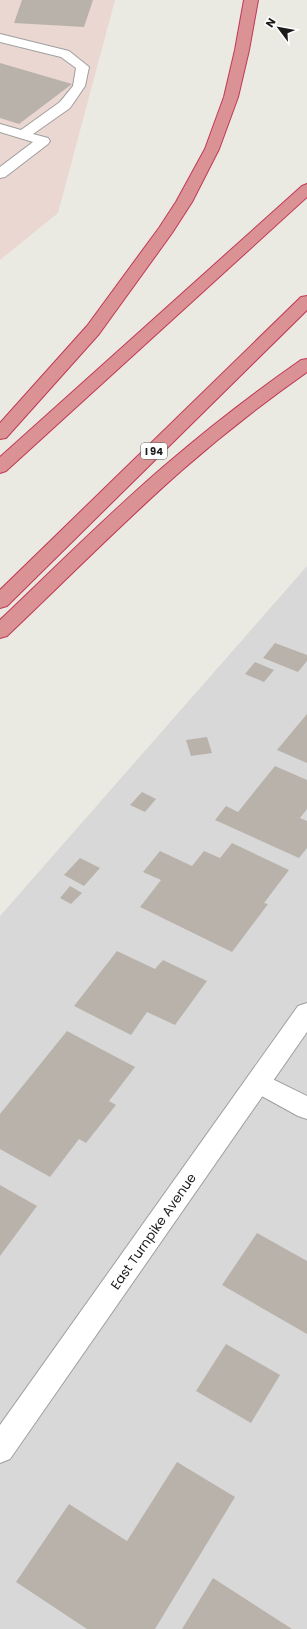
<svg xmlns="http://www.w3.org/2000/svg" width="307" height="1629" viewBox="0 0 307 1629" font-family="Poppins,sans-serif">
  <style>
    .residential { fill: #d9d8d8 }
    .commercial { fill: #ebd7d2 }
    .building { fill: #b8b2ab }
    .lines { fill: none; stroke-linecap: round; stroke-linejoin: round }
    .service-casing { stroke: #9f9f9f; stroke-width: 2 }
    .minor-casing { stroke: #9f9f9f; stroke-width: 2 }
    .tertiary-casing { stroke: #9f9f9f; stroke-width: 2 }
    .motorway-casing { stroke: #c03854; stroke-width: 2 }
    .service { fill: #fff; fill-rule: evenodd }
    .minor { fill: #fff; fill-rule: evenodd }
    .tertiary { fill: #fff; fill-rule: evenodd }
    .motorway { fill: #da9295; fill-rule: evenodd }
    .labels { text-anchor: middle; stroke-width: 4; stroke-linejoin: round; paint-order: stroke }
    .shield { fill: #fff; stroke: #5f5f5f; stroke-width: 1 }
    .shield-label { font-size: 10px; font-weight: bold; fill: #1b1b1b }
    .near-street-label { font-size: 13px; fill: #1b1b1b; stroke: #fff }
  </style>
  <rect width="100%" height="100%" fill="#ebeae2"/>
  <polygon class="residential" points="307,566 307,1629 0,1629 0,916"/>
  <polygon class="commercial" points="0,0 115,0 58,213 0,260"/>
  <g class="building">
    <polygon points="22,0 93,0 84,27 14,23"/>
    <polygon points="0,63 72,84 19,124 0,118"/>
    <polygon points="275,643 307,655 307,661 298,672 263,658"/>
    <polygon points="255,662 274,670 264,682 245,674"/>
    <polygon points="307,714 307,763 277,750"/>
    <polygon points="207,737 212,753 191,756 186,740"/>
    <polygon points="275,766 307,780 307,809 300,818 307,821 307,848 299,858 215,820 226,806 238,812"/>
    <polygon points="142,792 156,799 145,812 130,805"/>
    <polygon points="232,843 289,870 264,903 268,904 232,952 140,907 161,880 143,872 160,851 192,866 204,851 220,858"/>
    <polygon points="80,858 100,868 84,886 64,875"/>
    <polygon points="70,886 82,893 71,904 60,898"/>
    <polygon points="117,951 155,969 163,960 207,981 175,1025 147,1012 131,1035 74,1006"/>
    <polygon points="67,1031 135,1067 109,1101 116,1105 86,1143 79,1139 50,1177 0,1149 0,1114"/>
    <polygon points="0,1185 37,1206 0,1256"/>
    <polygon points="257,1233 307,1261 307,1334 222,1285"/>
    <polygon points="226,1344 280,1375 251,1423 196,1391"/>
    <polygon points="177,1462 235,1497 155,1629 87,1629 16,1582 69,1504 127,1541"/>
    <polygon points="213,1578 292,1629 182,1629"/>
  </g>
  <g class="lines">
    <defs>
      <polygon id="service" points="0,34 69,51 89,67 85,86 70,108 33,134 48,138 50,141 48,144 5,177 0,178 0,167 33,142 0,132 0,124 21,130 60,102 73,86 76,68 61,57 0,42"/>
      <polygon id="minor" points="258,1072 307,1096 307,1119 298,1116 249,1089 246,1082 249,1075"/>
      <polygon id="tertiary" points="307,1003 307,1032 10,1459 0,1463 0,1425 298,1006"/>
      <g id="motorway">
        <polygon points="244,0 258,0 249,50 238,97 219,149 192,202 172,233 99,334 6,438 0,439 0,423 87,326 159,228 176,202 205,149 224,97 235,50"/>
        <polygon points="307,184 307,197 6,471 0,473 0,457 302,186"/>
        <polygon points="307,296 307,310 7,606 0,608 0,590 301,297"/>
        <path d="M307 359V372C263 403 221 436 181 471 121 524 65 581 7 636L0 638V620C56 567 110 512 169 462 211 426 255 392 301 360Z"/>
      </g>
    </defs>
    <use href="#service" class="service-casing"/>
    <use href="#minor" class="minor-casing"/>
    <use href="#tertiary" class="tertiary-casing"/>
    <use href="#motorway" class="motorway-casing"/>
    <use href="#service" class="service"/>
    <use href="#minor" class="minor"/>
    <use href="#tertiary" class="tertiary"/>
    <use href="#motorway" class="motorway"/>
  </g>
  <g class="labels">
    <rect class="shield" x="141" y="443" width="26" height="16" rx="3"/>
    <g class="shield-label">
      <text x="154" y="455">I 94</text>
    </g>
    <g class="near-street-label">
      <text transform="translate(153 1231) rotate(-55)" y="5">East Turnpike Avenue</text>
    </g>
  </g>
  <g transform="translate(279 28) rotate(302)" stroke="#ffffff" stroke-width="3" paint-order="stroke">
  <path d="M0-3L7 15L0 10L-7 15Z" fill="#1b1b1b"/>
  <text y="-6" font-size="11" font-weight="bold" text-anchor="middle" fill="#1b1b1b">N</text>
  </g>
</svg>
